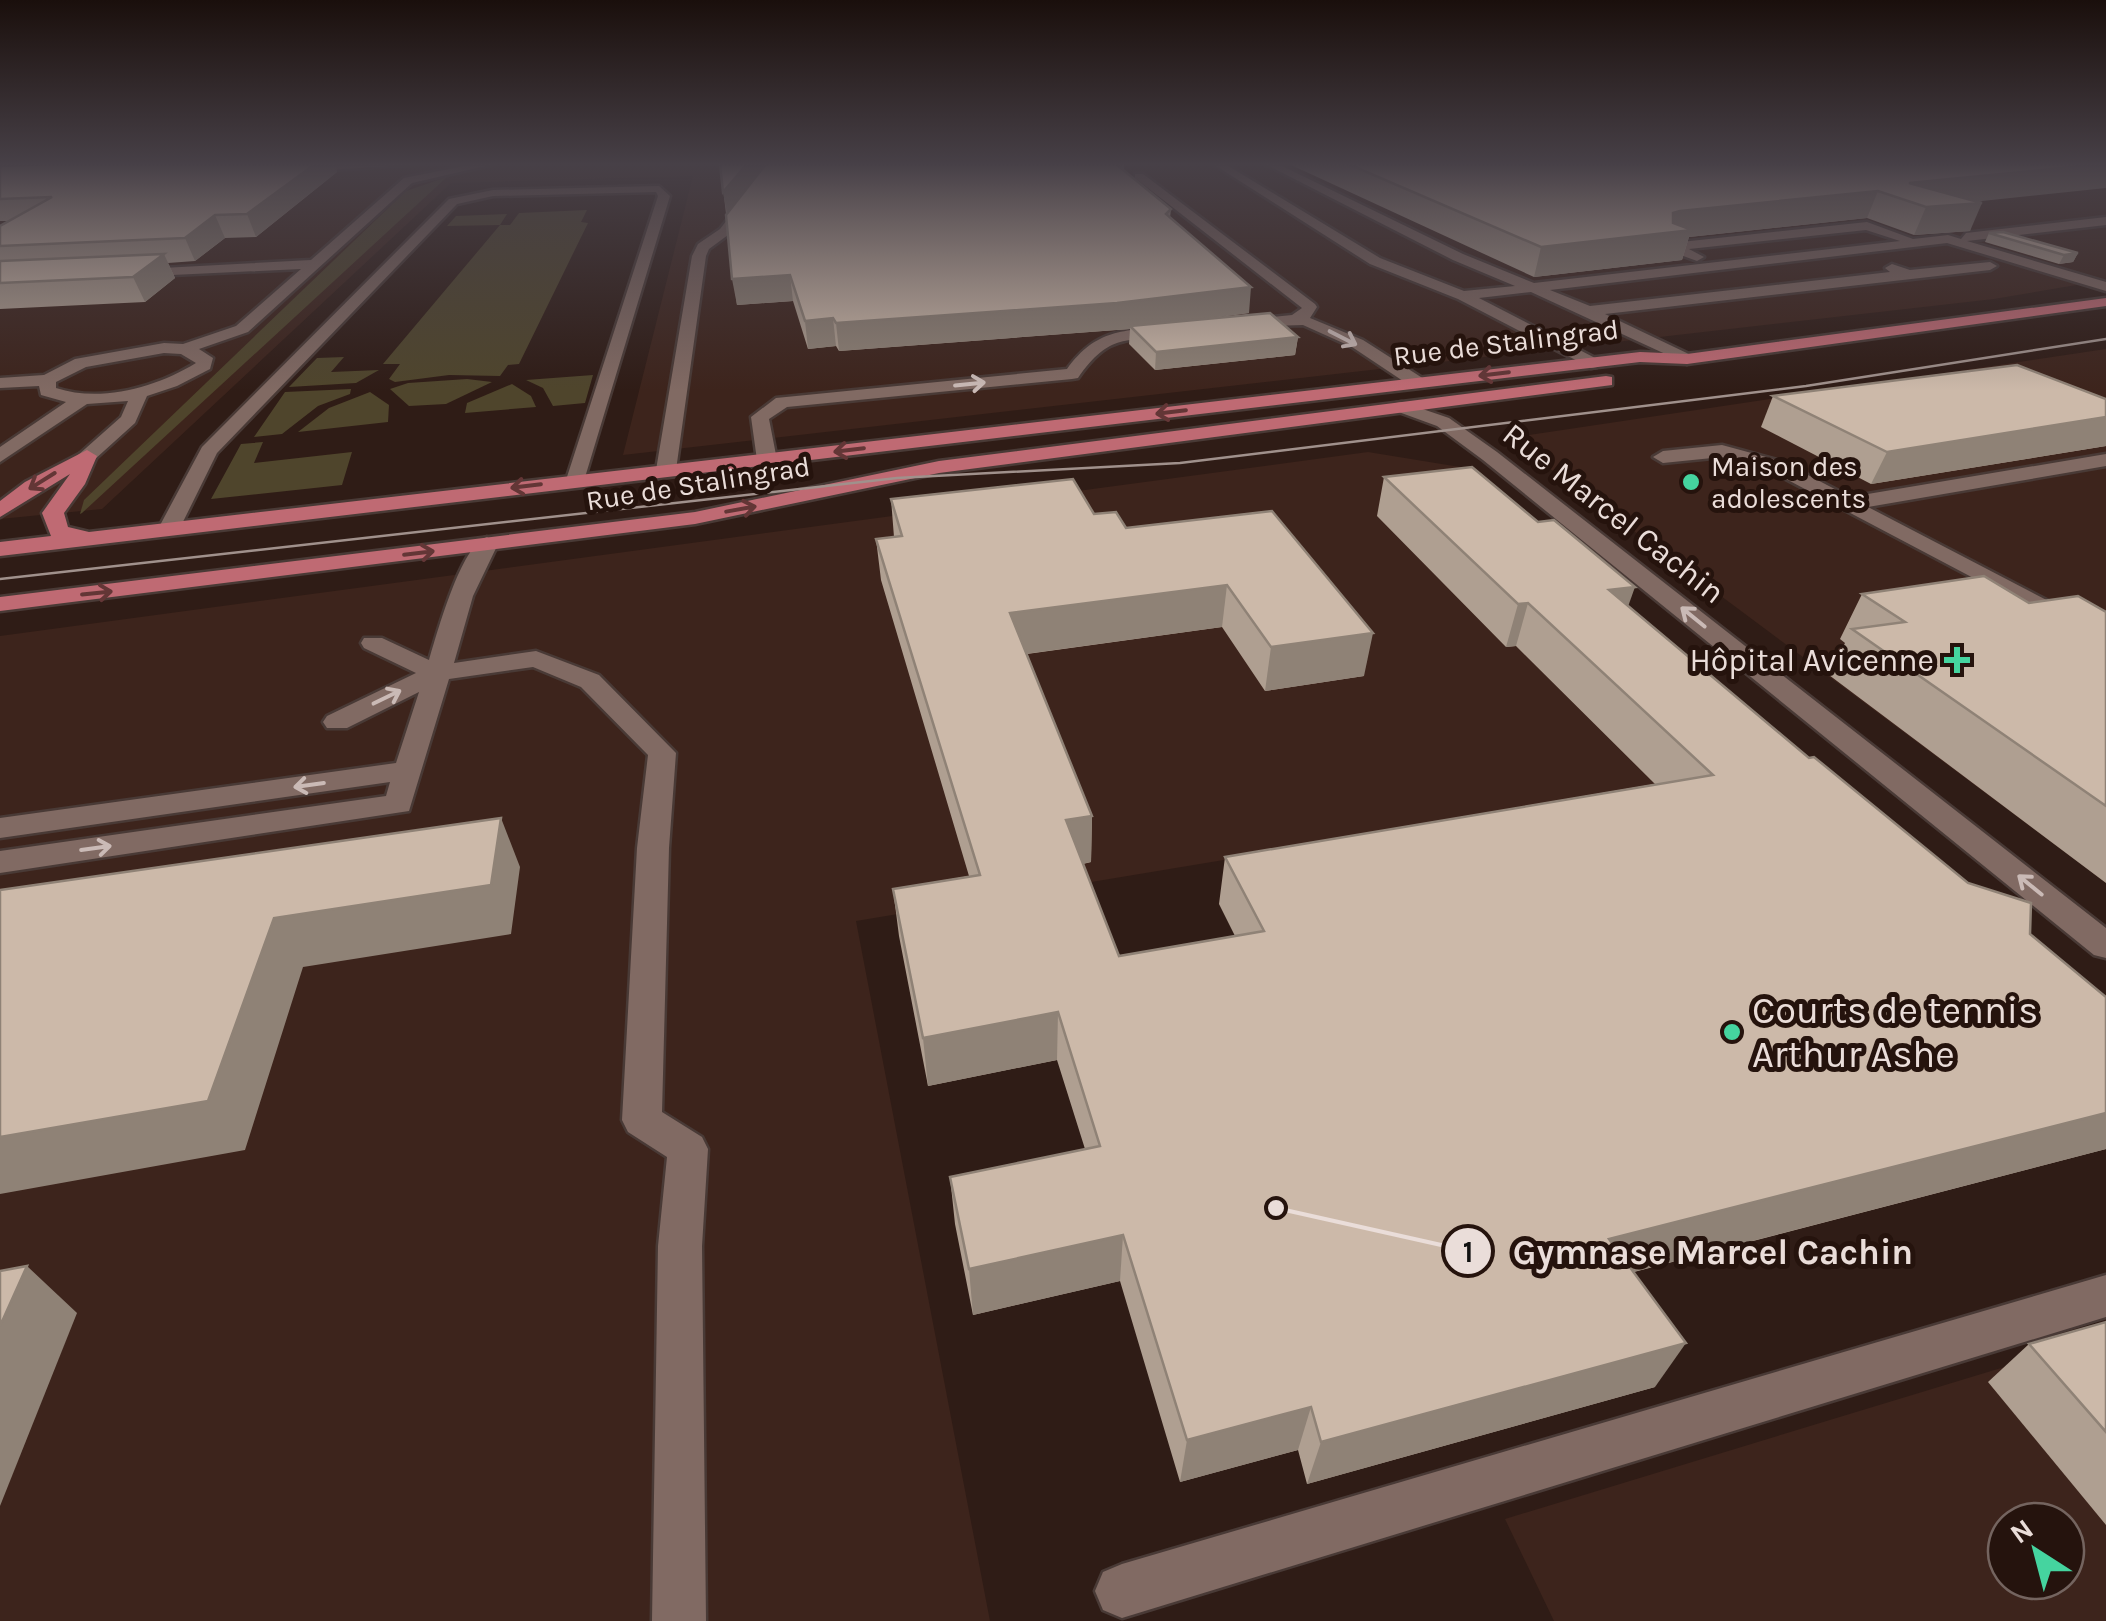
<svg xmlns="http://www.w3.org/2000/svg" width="2106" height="1621" viewBox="0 0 2106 1621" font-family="Karla,sans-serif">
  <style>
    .built { fill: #3d241c; fill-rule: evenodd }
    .green { fill: #4f452c }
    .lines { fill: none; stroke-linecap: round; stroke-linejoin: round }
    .service-casing { stroke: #493a36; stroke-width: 5 }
    .minor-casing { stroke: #493a36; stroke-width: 5 }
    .primary-casing { stroke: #493a36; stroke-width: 5 }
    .service { fill: #816a63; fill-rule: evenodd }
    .minor { fill: #816a63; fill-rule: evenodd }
    .primary { fill: #bf6a73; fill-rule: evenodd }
    .tram { stroke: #a0918c; stroke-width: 2.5 }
    .wall { fill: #af9f91 }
    .shaded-wall { fill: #8f8276 }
    .building { fill: #ccb9a9; stroke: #8f8276; stroke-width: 2.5 }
    .oneway { stroke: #cabab6 }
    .oneway2 { stroke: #633636 }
    .poi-dot { fill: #45d49f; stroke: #25130d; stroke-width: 4 }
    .labels { text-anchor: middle; stroke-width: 10; stroke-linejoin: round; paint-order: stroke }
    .far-street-label { font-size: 28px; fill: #eaddd9; stroke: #25130d }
    .far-poi-label { font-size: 28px; fill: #eaddd9; stroke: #25130d; text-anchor: start }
    .street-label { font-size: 32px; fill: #eaddd9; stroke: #25130d }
    .poi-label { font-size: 32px; fill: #eaddd9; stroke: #25130d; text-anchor: end }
    .near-poi-label { font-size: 38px; fill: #eaddd9; stroke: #25130d; text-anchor: start }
    .leader { fill: none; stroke: #eaddd9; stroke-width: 4 }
    .callout-dot { fill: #eaddd9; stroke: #25130d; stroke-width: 4 }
    .mark-label { font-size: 30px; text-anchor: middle; font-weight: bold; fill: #111 }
    .callout-label { font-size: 35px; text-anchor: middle; font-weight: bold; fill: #eaddd9; stroke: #25130d; stroke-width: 10; stroke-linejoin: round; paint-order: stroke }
  </style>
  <rect width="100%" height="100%" fill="#2f1c16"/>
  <g class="built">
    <polygon points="0,164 2106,164 2106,280 1994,299 623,455 693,176 451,183 102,509 0,519"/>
    <polygon points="2106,349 2106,883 1509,438"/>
    <polygon points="1368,452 1460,467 1813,762 856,921 990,1621 0,1621 0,636"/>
    <path d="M2106 1336V1621H1554L1505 1519ZM2006 1521H2066V1581H2006Z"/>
  </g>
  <g class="green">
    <polygon points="447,177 82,513 80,514 84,500 406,191"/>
    <polygon points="587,210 581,222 588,223 519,364 508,365 500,376 449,375 395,382 389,379 400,364 383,364 500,225 447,226 456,216 507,214 500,225 510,225 519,213"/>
    <polygon points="344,357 331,372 379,370 356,383 289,387 317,358"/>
    <polygon points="593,375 585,403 553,406 543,388 526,380"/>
    <polygon points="467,379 492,382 446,404 409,406 390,389 408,383"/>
    <polygon points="512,384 531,396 536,407 465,413 467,403"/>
    <polygon points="351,389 350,394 318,406 282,434 254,437 285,392"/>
    <polygon points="370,392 389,405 388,422 298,432 329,408"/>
    <polygon points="263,442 254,463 352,452 342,485 211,499 241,444"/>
  </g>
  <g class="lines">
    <defs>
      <g id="service">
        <polygon points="347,164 421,164 298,172 293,169"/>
        <path d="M474 164H494L412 183 248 332 199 349 213 358 210 369 177 386 147 396 135 423 94 460H80L77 456 121 417 128 401 87 404 0 462V447L66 402 41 395 39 386 0 388V378L44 375 75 359 164 343 183 344 236 326 301 269 130 277 123 273 125 270 311 260 404 178ZM164 353 181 354 196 363C157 387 101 403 56 388V382L86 367Z"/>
        <polygon points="771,164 781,164 728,235 709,249 706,256 676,470 673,474 659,474 656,470 692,256 698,244 720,229"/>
        <polygon points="1213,164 1225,164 1380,258 1464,291 1515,286 1453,260 1265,164 1278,164 1463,254 1534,283 1900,241 1866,230 1689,249 1704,257 1697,261 1667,250 1667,244 1672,243 1867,222 1913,239 1948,235 1961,239 1966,233 2106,217 2106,225 1967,241 2106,282 2106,291 1947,243 1550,290 1590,306 1890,272 1885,268 1892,264 1910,270 1990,262 1997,266 1990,270 1605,314 1693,356 1695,359 1687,364 1531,292 1479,298 1597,359 1597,367 1591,368 1458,299 1370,264"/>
        <polygon points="1135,174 1143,174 1315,304 1317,307 1310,318 1363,340 1424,379 1424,387 1412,387 1352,347 1303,325 1231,327 1231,321 1292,315 1302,308 1135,178"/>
        <polygon points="659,186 670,196 583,484 576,486 566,480 658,196 656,192 493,196 457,204 217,453 177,534 161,534 158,529 202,447 449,199 493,190"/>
        <path d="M1170 325 1178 330 1176 333C1125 344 1111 331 1078 378L1072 379 787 407 769 419 777 460 767 466 757 460 751 417 776 398 1067 369C1097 328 1122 332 1170 325Z"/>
        <polygon points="1722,445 1781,461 1850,497 2106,454 2106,466 1868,507 2106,631 2106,648 1767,469 1722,457 1663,463 1653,457 1663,451"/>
        <path d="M487 537 498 544 473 596 454 663 536 651 599 675 676 753 669 848 662 1112 702 1137 708 1149 702 1246 706 1621H652L658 1246 667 1157 628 1132 622 1120 637 848 648 755 581 687 533 667 449 679 409 811 0 873V851L386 796 390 782 0 838V818L396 763 419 692 347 728H327L323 722 327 716 416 673 364 648 361 643 364 638H382L429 660C437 634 461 544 487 537Z"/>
        <polygon points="2106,1275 2106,1317 1122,1618 1103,1610 1095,1591 1103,1572 1122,1564"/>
      </g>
      <polygon id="minor" points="1402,402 1449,418 1497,452 2106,928 2106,958 2094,955 1483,460 1437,426 1396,411 1396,403"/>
      <g id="primary">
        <polygon points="2106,298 2106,306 1687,364 1640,362 0,556 0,542 51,536 42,513 70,474 0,517 0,501 25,482 87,450 97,456 85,484 64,513 68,527 89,532 1640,352 1687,354"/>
        <polygon points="1606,376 1612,377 1612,385 939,473 695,524 0,611 0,597 695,512 939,461"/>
      </g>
    </defs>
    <use href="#service" class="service-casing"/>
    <use href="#minor" class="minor-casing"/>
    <use href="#primary" class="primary-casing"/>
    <use href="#service" class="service"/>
    <use href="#minor" class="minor"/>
    <use href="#primary" class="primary"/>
    <polyline class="tram" points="0,579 897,478 1180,463 1806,386 2106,339"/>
  </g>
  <g class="wall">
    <polygon points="0,164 335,164 337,172 256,237 225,238 195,261 168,263 175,278 145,302 0,309 0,226 9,221 0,221"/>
    <polygon points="720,164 1124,164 1124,170 1171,209 1170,218 1249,313 1190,321 1298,337 1295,355 1155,370 1129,344 1130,329 839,351 836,346 808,349 793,301 737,305"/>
    <polygon points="1289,164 2106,164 1976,201 1970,231 1914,235 1867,218 1689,237 1682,260 1534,277"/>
    <polygon points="1989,233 2078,253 2073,262 2059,264 1985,242"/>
    <polygon points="1773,396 2106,399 2106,446 1871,484 1761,427"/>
    <polygon points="1384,477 1628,607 1809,758 2030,934 2106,997 2106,1149 1634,1272 1655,1387 1307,1484 1298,1450 1180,1482 1120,1281 973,1315 955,1224 950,1177 1085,1149 1057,1060 928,1086 899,936 893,889 969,876 881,580 876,539 894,537 891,499 1094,514 1126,528 1272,511 1364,676 1265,691 1222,627 1027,654 1092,816 1091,862 1083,864 1119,956 1235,936 1219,904 1225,857 1655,784 1516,646 1506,647 1377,516"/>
    <polygon points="1862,594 2029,603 2106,612 2106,883 1829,675 1845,643 1840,639"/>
    <polygon points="2106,1322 2106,1525 1988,1382 2029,1344"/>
  </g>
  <g class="shaded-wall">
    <polygon points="315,164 335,164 337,172 256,237 247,214"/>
    <polygon points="747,164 766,164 727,214 723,192"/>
    <polygon points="2106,164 2106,188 1925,207 1909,183"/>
    <polygon points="1878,191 1867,218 1689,237 1682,260 1534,277 1541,247 1680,211"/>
    <polygon points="1982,203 1970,231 1914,235 1926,207"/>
    <polygon points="215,215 225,238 195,261 185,238"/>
    <polygon points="2078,253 2073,262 2059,264 2064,255"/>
    <polygon points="164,254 175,278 145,302 133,277"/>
    <polygon points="790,275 793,301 737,305 732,279"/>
    <polygon points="1251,287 1249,313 1132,328 1130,326 1130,329 1116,330 839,351 836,323"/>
    <polygon points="833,318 836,346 808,349 805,321"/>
    <polygon points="1298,337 1295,355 1155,370 1156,352"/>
    <polygon points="2106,417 2106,446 1871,484 1887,452"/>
    <polygon points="1227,585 1222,627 1011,656 1010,613"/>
    <polygon points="1635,587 1620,629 1609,590"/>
    <polygon points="1528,603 1516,646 1506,647 1518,604"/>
    <polygon points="1373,633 1364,676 1265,691 1271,647"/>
    <polygon points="1092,816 1091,862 1066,867 1066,820"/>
    <polygon points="501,818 520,867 511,934 303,967 245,1150 0,1194 0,1137 274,918"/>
    <polygon points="1058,1012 1057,1060 928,1086 923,1038"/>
    <polygon points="2106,1113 2106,1149 1583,1285 1609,1239"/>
    <polygon points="1123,1235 1120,1281 973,1315 969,1269"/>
    <polygon points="27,1266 77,1313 0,1506 0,1326"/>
    <polygon points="1686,1343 1655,1387 1307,1484 1321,1442"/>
    <polygon points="1311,1407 1298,1450 1180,1482 1187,1440"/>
  </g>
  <g class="building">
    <polygon points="50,164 315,164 247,214 215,215 185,238 0,246 0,226 52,197 0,199 0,166"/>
    <polygon points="720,164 747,164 723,192"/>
    <polygon points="766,164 1116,164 1171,209 1166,214 1251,287 1117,303 836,323 833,318 805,321 790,275 732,279 726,215"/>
    <polygon points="1348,164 2104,164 1909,183 1982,203 1926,207 1878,191 1680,211 1673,213 1673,223 1692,230 1541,247"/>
    <polygon points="2003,232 2078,253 2064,255 1989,233"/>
    <polygon points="164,254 133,277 0,283 0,261"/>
    <polygon points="1270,313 1298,337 1156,352 1130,326"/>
    <polygon points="2017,365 2106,399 2106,417 1887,452 1773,396"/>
    <polygon points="1472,467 1538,522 1554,520 1635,587 1609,590 1809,758 1814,757 1968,883 2031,903 2030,934 2106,997 2106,1113 1609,1239 1686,1343 1321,1442 1311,1407 1187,1440 1123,1235 969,1269 950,1177 1100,1146 1058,1012 923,1038 893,889 980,875 876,539 902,536 891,499 1073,479 1094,514 1116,512 1126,528 1272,511 1373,633 1271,647 1227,585 1010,613 1092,816 1066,820 1119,956 1264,931 1225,857 1713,775 1528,603 1518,604 1384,477"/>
    <polygon points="1984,576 2029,603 2078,596 2106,612 2106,806 1852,629 1905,622 1862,594"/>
    <polygon points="501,818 491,885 274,918 208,1101 0,1137 0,890"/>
    <polygon points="27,1266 0,1326 0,1271"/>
    <polygon points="2106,1322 2106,1432 2029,1344"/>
  </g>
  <defs><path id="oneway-shaft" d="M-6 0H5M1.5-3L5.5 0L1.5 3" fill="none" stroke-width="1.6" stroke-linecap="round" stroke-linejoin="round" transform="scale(2.5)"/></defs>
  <g class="oneway">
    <use href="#oneway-shaft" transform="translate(1343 338) rotate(27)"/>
    <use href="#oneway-shaft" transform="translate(970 384) rotate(-6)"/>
    <use href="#oneway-shaft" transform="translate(1693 617) rotate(-141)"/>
    <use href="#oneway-shaft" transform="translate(387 697) rotate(-26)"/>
    <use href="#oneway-shaft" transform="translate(309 785) rotate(172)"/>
    <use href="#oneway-shaft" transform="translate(96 848) rotate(-8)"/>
    <use href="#oneway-shaft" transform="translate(2030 885) rotate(-141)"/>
  </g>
  <g class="oneway2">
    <use href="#oneway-shaft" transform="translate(1494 374) rotate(173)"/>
    <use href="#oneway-shaft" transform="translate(1171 412) rotate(173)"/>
    <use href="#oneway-shaft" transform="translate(849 450) rotate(173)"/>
    <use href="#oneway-shaft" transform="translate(42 481) rotate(148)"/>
    <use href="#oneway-shaft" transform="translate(526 486) rotate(173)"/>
    <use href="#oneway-shaft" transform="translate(741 509) rotate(-10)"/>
    <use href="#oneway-shaft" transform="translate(419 553) rotate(-7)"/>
    <use href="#oneway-shaft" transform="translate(97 593) rotate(-6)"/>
  </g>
  <linearGradient id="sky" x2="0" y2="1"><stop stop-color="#1a0f0c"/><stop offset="0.42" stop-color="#474047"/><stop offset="1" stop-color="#474047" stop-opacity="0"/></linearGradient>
  <rect width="2106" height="391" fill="url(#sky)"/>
  <g class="poi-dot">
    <circle cx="1691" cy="482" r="10"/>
    <path d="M1952 645h10v10h10v10h-10v10h-10v-10h-10v-10h10z"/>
    <circle cx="1732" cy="1032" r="10"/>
  </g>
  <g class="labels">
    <g class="far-street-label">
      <text transform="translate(1506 342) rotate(-7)" y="10">Rue de Stalingrad</text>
      <text transform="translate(698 483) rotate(-9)" y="10">Rue de Stalingrad</text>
    </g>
    <g class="far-poi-label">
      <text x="1711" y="476">Maison des<tspan x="1711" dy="32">adolescents</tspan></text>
    </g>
    <g class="street-label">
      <text transform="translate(1614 513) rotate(38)" y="11">Rue Marcel Cachin</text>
    </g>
    <g class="poi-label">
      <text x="1934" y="671">Hôpital Avicenne</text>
    </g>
    <g class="near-poi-label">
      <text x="1752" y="1023">Courts de tennis<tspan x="1752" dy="44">Arthur Ashe</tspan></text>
    </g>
  </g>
  <path class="leader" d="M1276 1208L1468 1251"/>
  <g class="callout-dot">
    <circle cx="1276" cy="1208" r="10"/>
    <circle cx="1468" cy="1251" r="25"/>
  </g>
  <g class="mark-label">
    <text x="1468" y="1262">1</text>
  </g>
  <g class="callout-label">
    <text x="1713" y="1264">Gymnase Marcel Cachin</text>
  </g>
  <g transform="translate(2036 1551) rotate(324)"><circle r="48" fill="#25130d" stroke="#74645f" stroke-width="2.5"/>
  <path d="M0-8L18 38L0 25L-18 38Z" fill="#45d49f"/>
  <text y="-15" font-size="28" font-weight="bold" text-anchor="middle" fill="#eaddd9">N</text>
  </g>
</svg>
